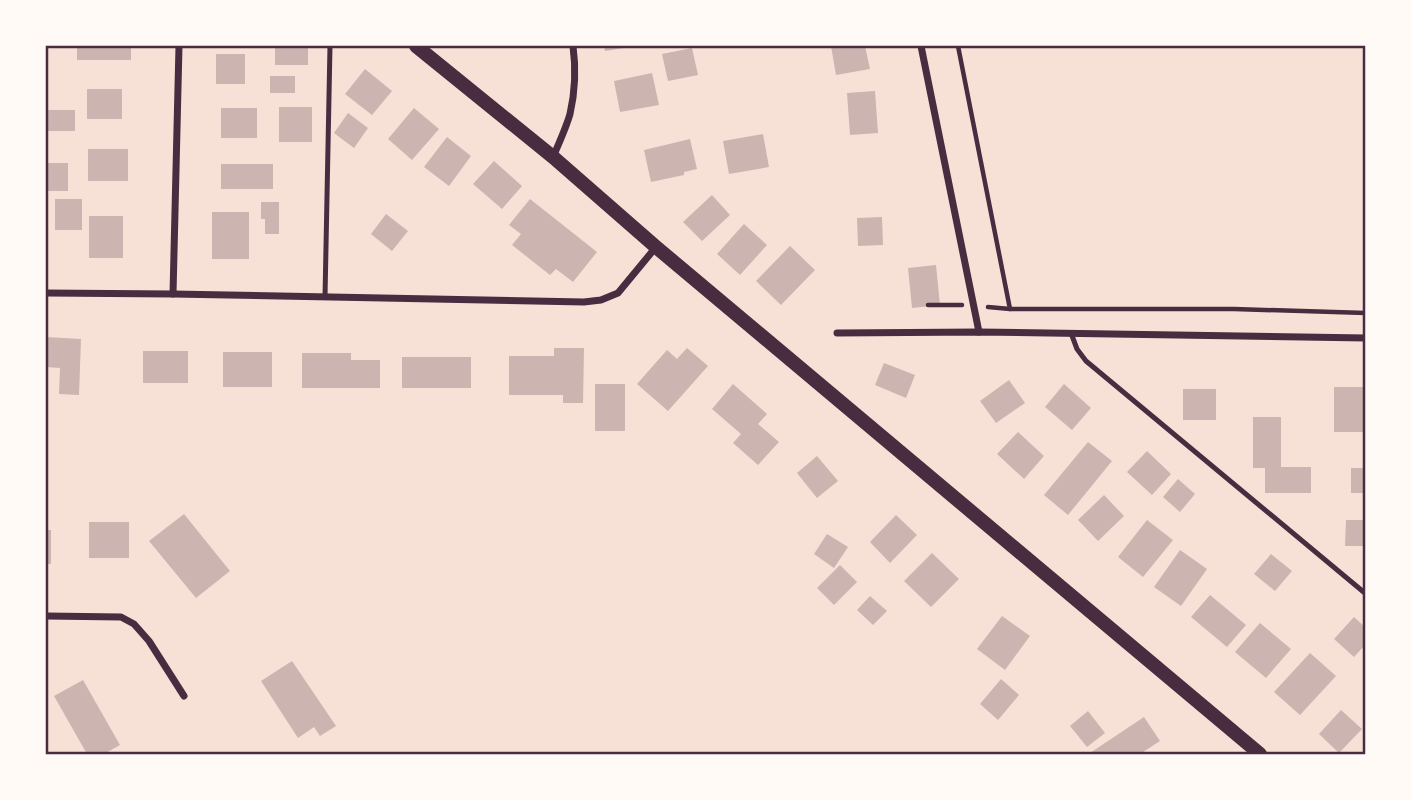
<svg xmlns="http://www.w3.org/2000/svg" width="1411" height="800" viewBox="0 0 1411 800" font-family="'Fira Sans',sans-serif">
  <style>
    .building { fill: #ccb4b1 }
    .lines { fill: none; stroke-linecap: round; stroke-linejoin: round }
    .path { stroke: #4a2c40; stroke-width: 4.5 }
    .service { stroke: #4a2c40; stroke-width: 5 }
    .minor { stroke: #4a2c40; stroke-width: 7 }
    .secondary { stroke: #4a2c40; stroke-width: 14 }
    .neatline { fill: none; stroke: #4a2c40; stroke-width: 2.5 }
  </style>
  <rect width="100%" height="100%" fill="#f7e1d7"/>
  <g class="building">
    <rect x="77" y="46" width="54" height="14"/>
    <rect x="275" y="46" width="33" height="19"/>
    <polygon points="604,46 629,46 630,47 605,51"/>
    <polygon points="831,46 865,46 870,69 836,75"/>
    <polygon points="692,48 698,75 668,81 662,54"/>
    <rect x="216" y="54" width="29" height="30"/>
    <polygon points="365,69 392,91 372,115 345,94"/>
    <polygon points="652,73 659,105 620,112 614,81"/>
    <rect x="270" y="76" width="25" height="17"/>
    <rect x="87" y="89" width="35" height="30"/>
    <polygon points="875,91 878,133 850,135 847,93"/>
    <rect x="279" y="107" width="33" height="35"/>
    <rect x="221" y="108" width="36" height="30"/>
    <polygon points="414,108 439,129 412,160 388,139"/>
    <rect x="48" y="110" width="27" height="21"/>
    <polygon points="348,113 368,128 354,148 334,133"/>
    <polygon points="763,134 769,167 729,174 723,141"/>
    <polygon points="447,137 471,156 449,186 424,167"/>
    <polygon points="690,139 697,169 684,172 684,175 651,182 644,150"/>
    <rect x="88" y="149" width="40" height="32"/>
    <polygon points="494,161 522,186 502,209 473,184"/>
    <rect x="46" y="163" width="22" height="28"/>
    <rect x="221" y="164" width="52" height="25"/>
    <polygon points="712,195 730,215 702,241 683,222"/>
    <rect x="55" y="199" width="27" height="31"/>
    <polygon points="530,199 597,252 573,282 556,269 550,275 512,245 521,234 509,225"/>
    <polygon points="261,202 279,202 279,234 265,234 265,219 261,219"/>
    <rect x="212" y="212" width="37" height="47"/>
    <polygon points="386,214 408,231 392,251 371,234"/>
    <rect x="89" y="216" width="34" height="42"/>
    <polygon points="882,217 883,245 858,246 857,218"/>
    <polygon points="744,224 767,245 740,275 717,254"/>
    <polygon points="790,246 815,270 781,305 756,281"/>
    <polygon points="936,265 940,305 912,308 908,268"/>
    <polygon points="46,337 81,339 79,395 59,394 60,368 46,367"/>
    <polygon points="554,348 584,348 583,403 563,403 563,395 509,395 509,356 554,356"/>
    <polygon points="687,348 708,366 668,411 637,384 667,350 677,359"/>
    <rect x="143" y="351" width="45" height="32"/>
    <rect x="223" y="352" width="49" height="35"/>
    <polygon points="302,353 351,353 351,360 380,360 380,388 302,388"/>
    <rect x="402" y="357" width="69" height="31"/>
    <polygon points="884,363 915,375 906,398 875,385"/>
    <polygon points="1009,380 1025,403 996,423 980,401"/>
    <rect x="595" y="384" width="30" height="47"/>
    <polygon points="733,384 767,414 758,424 779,442 758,465 733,443 741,434 712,409"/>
    <polygon points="1064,384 1091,408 1072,430 1045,407"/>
    <rect x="1334" y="387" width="32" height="45"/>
    <rect x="1183" y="389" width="33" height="31"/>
    <polygon points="1253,417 1281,417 1281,467 1311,467 1311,493 1265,493 1265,468 1253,468"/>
    <polygon points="1018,432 1044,456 1024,479 997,454"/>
    <polygon points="1088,442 1112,461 1068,515 1044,495"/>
    <polygon points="1147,451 1171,474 1152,495 1127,472"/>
    <polygon points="817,456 838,481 817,498 797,473"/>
    <rect x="1351" y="468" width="15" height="25"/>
    <polygon points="1178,479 1195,494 1180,512 1163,497"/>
    <polygon points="1104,495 1124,516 1098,541 1078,520"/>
    <polygon points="184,514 230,571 196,598 149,541"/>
    <polygon points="896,515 917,535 890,563 870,542"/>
    <polygon points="1147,520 1173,540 1143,577 1118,557"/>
    <polygon points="1346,520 1366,520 1366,546 1345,546"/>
    <rect x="89" y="522" width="40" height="36"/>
    <rect x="46" y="530" width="5" height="34"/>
    <polygon points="827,534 848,547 834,568 814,554"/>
    <polygon points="1180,550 1207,569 1181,606 1154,587"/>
    <polygon points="932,553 959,579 931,607 904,581"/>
    <polygon points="1271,554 1292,571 1275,591 1254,574"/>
    <polygon points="840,565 857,582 834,605 817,588"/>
    <polygon points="1210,595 1246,625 1227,647 1191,617"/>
    <polygon points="870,596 887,611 873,625 857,610"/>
    <polygon points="1002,616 1030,636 1005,670 977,649"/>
    <polygon points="1354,617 1366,628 1366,644 1354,657 1334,639"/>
    <polygon points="1260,623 1291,649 1266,678 1235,652"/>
    <polygon points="1310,653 1336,676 1300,715 1274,692"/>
    <polygon points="292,661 336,726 320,736 314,727 298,738 261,681"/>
    <polygon points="1001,679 1019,695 998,720 980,704"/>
    <polygon points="83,680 120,745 104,754 87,754 54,696"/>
    <polygon points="1341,710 1362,729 1339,753 1319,734"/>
    <polygon points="1088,711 1105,733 1087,747 1070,726"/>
    <polygon points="1144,717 1160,741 1140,754 1091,754 1090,753"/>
  </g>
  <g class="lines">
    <g class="path">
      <polyline points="958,46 1010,309"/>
      <polyline points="928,305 962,305"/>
      <polyline points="988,307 1010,309 1234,309 1366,313"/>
    </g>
    <g class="service">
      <polyline points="325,297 330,46"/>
      <polyline points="1071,333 1077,349 1086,361 1366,594"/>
    </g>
    <g class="minor">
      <polyline points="921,46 979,332"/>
      <path d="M553 157C559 143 566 128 570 114 575 92 576 68 573 46"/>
      <polyline points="46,293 173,294 584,302 601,300 618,293 656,247"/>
      <polyline points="173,294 179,46"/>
      <polyline points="837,333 979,332 1366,338"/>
      <polyline points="46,616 121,617 134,624 149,641 184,696"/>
    </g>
    <polyline class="secondary" points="416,46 553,157 656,247 1260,754"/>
  </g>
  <rect width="1411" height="800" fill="none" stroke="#fffaf5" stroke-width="94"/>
  <rect x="47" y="47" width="1317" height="706" class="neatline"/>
</svg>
